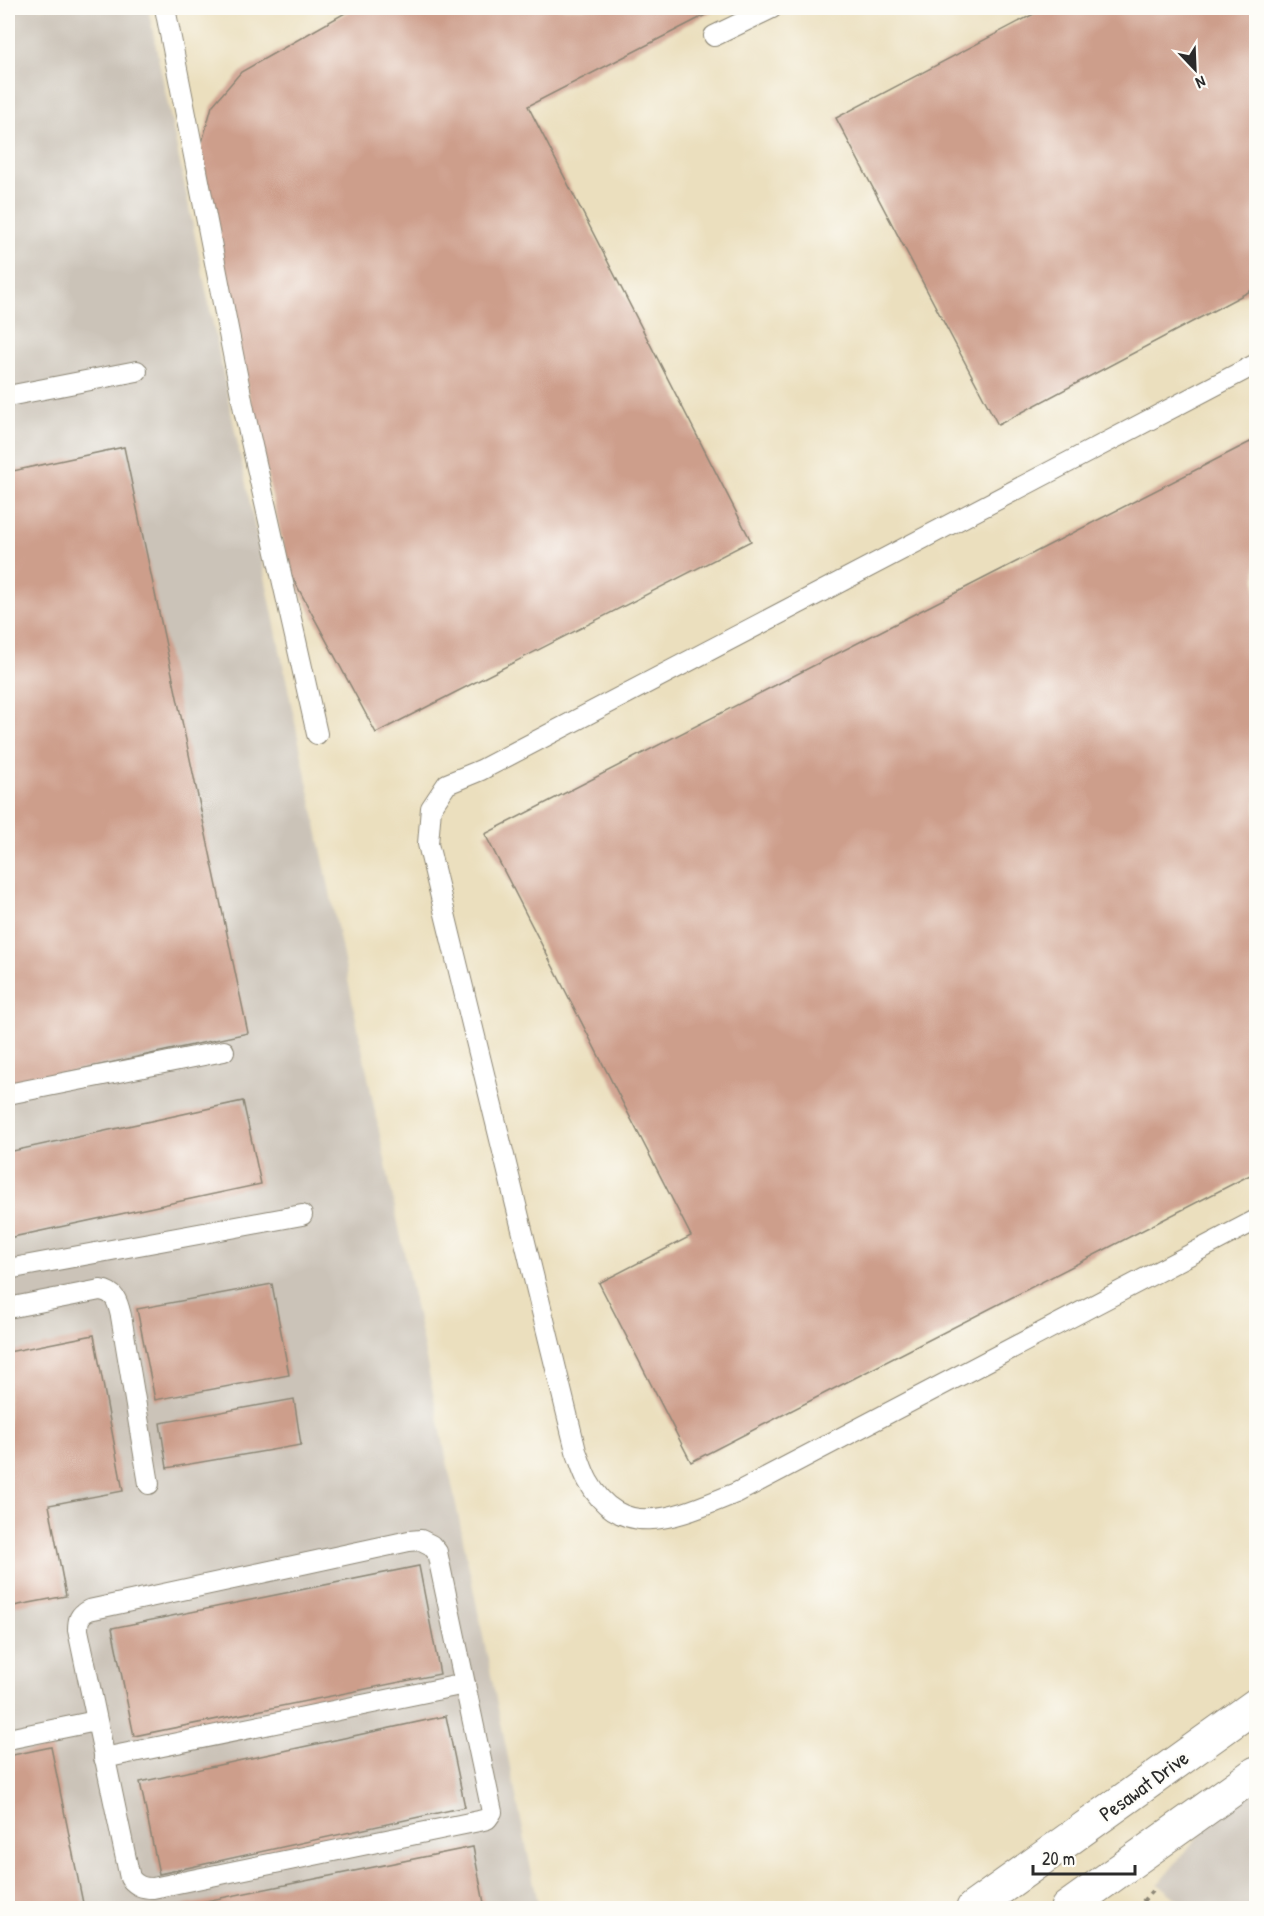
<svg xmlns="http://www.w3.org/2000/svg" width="1264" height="1916" viewBox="0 0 1264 1916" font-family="'Patrick Hand',sans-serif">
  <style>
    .industrial { fill: #cbc3b8 }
    .building { fill: #cd9e8b }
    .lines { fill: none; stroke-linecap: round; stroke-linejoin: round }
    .lane-casing { stroke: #8b8574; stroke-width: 22 }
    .street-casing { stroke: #8b8574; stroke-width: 35 }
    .path { stroke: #8b8574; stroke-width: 4; stroke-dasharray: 4.5 4.5; stroke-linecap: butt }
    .lane { stroke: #fff; stroke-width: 20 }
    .street { stroke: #fff; stroke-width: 33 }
    .labels { text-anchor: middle; stroke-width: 4.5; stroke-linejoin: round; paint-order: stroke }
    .street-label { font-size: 21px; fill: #2b2b2b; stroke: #fdfcf7 }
  </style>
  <rect width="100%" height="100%" fill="#fdfcf7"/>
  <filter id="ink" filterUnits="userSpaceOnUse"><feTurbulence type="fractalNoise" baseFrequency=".0167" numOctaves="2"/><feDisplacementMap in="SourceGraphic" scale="12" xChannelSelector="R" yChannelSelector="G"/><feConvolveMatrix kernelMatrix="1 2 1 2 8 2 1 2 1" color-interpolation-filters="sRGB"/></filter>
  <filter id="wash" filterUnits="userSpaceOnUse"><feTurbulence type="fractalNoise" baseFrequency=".008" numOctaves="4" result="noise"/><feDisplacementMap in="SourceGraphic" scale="24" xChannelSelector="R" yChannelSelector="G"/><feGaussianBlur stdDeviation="1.35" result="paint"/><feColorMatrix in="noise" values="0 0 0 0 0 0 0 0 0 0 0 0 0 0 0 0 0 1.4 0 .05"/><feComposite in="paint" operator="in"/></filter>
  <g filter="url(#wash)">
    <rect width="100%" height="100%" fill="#ebdfbe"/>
    <g class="industrial">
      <polygon points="8,8 148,8 539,1908 8,1908"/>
      <polygon points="1256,1768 1256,1908 1188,1908 1158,1884"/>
    </g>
    <g id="blocks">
      <g class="building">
        <polygon points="345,8 719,8 528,106 751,541 376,733 289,571 204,198 200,150 212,106 241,72 347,12"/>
        <polygon points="1045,8 1256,8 1256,288 998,425 836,118"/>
        <polygon points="1256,439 1256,1172 691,1462 599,1283 691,1236 485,834"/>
        <polygon points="124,447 248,1033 8,1085 8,472"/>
        <polygon points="243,1101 261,1184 8,1238 8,1152"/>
        <polygon points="272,1284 289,1375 155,1400 137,1309"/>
        <polygon points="94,1335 123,1491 49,1505 66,1596 8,1607 8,1352"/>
        <polygon points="294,1399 301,1445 167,1468 160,1423"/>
        <polygon points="419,1566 440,1674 134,1736 112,1628"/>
        <polygon points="446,1716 465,1807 159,1874 140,1782"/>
        <polygon points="51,1747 84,1908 8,1908 8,1756"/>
        <polygon points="473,1847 485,1908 176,1908 176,1907"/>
      </g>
    </g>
  </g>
  <g filter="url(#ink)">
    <use href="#blocks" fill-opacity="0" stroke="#8b8574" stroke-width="1.5"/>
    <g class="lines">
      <defs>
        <g id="lane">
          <polyline points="165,8 244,410 317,734"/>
          <polyline points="714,36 772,8"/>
          <path d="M1256 364 481 770 447 784 431 808 428 844 576 1451C580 1461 583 1472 588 1481 624 1546 684 1513 736 1493L1256 1220"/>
          <polyline points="8,396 137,371"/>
          <polyline points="8,1094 224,1051"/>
          <polyline points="8,1269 302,1215"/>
          <path d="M8 1308 100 1290C116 1292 118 1303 121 1316L149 1484"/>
          <path d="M421 1540 431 1545 437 1552 492 1812 487 1819 479 1821 153 1888C142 1888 137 1886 130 1878L78 1630C78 1620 79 1615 89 1610L409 1541Z"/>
          <polyline points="8,1739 96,1721"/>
          <polyline points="104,1758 465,1684"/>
        </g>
        <g id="street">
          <polyline points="973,1908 1256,1705"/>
          <polyline points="1067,1908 1256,1773"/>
        </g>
      </defs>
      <use href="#lane" class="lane-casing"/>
      <use href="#street" class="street-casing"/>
      <polyline class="path" points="1137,1908 1152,1891"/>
      <use href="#lane" class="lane"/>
      <use href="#street" class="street"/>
    </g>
  </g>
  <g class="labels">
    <g class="street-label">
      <text transform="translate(1144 1786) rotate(-36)" y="7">Pesawat Drive</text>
    </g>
  </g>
  <rect width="1264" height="1916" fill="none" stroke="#fdfcf7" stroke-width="30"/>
  <g transform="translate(1195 69) rotate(157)" stroke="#fdfcf7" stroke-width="4.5" paint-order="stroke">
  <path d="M0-4.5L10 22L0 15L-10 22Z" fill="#2b2b2b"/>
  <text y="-9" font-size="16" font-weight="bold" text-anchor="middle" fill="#2b2b2b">N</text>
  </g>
  <path d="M1033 1865v9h102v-9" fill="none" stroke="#2b2b2b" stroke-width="3"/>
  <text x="1042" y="1865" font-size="18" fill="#2b2b2b" stroke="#fdfcf7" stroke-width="4.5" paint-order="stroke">20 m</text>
</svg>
